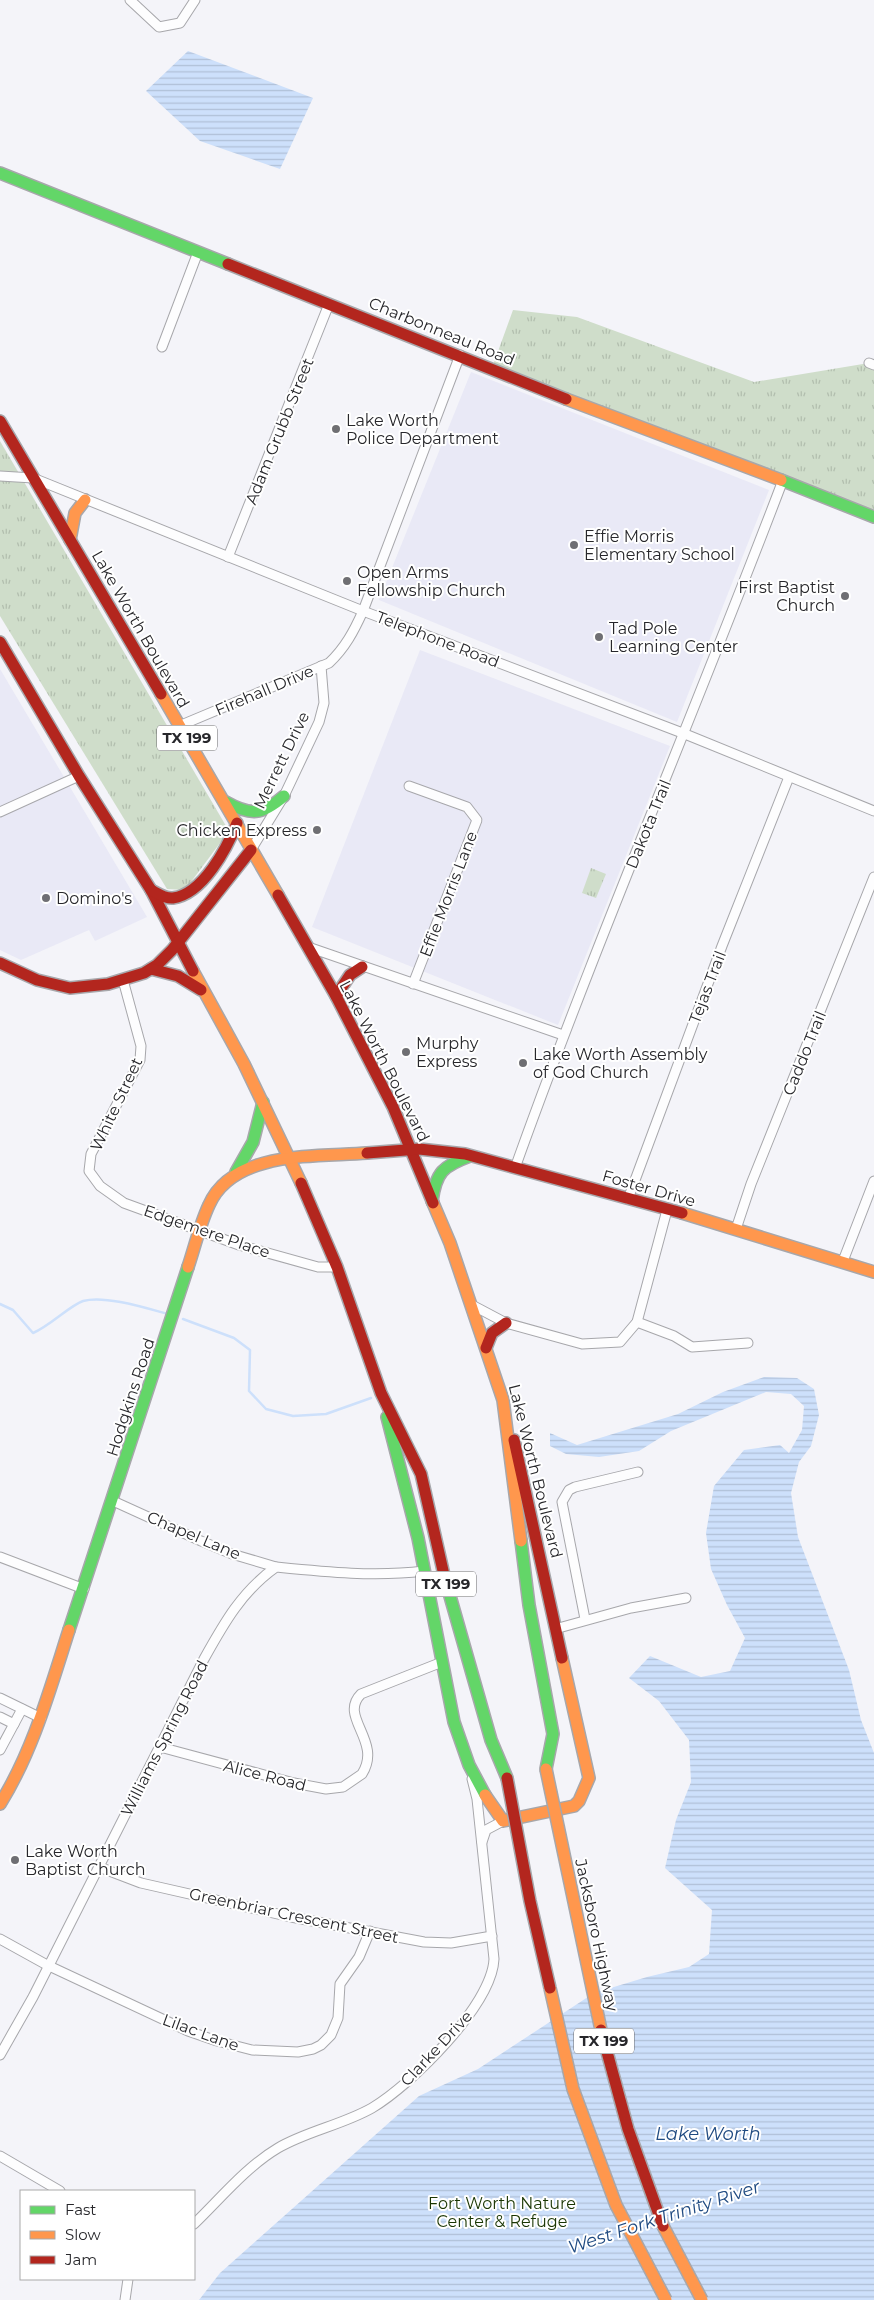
<svg xmlns="http://www.w3.org/2000/svg" width="874" height="2300" viewBox="0 0 874 2300" font-family="Montserrat,sans-serif">
  <style>
    .built { fill: #e9e9f6 }
    .grass { fill: url(#grass-tufts) }
    .water { fill: url(#water-rules) }
    .lines { fill: none; stroke-linecap: round; stroke-linejoin: round }
    .stream { stroke: #cde0fb; stroke-width: 2.5 }
    .street-casing { stroke: #a7a7ab; stroke-width: 11 }
    .fast-casing { stroke: #a7a7ab; stroke-width: 14 }
    .slow-casing { stroke: #a7a7ab; stroke-width: 14 }
    .jam-casing { stroke: #a7a7ab; stroke-width: 14 }
    .street { stroke: #fdfdfe; stroke-width: 9 }
    .fast { stroke: #63d668; stroke-width: 11 }
    .slow { stroke: #ff974d; stroke-width: 11 }
    .jam { stroke: #b3261e; stroke-width: 11 }
    .slow-bridge-casing { stroke: #a7a7ab; stroke-width: 14; stroke-linecap: butt }
    .jam-bridge-casing { stroke: #a7a7ab; stroke-width: 14; stroke-linecap: butt }
    .slow-bridge { stroke: #ff974d; stroke-width: 11 }
    .jam-bridge { stroke: #b3261e; stroke-width: 11 }
    .poi-dot { fill: #6f6f73; stroke: #fff; stroke-width: 2 }
    .labels { text-anchor: middle; stroke-width: 4; stroke-linejoin: round; paint-order: stroke }
    .shield { fill: #fff; stroke: #68686b; stroke-width: 1 }
    .shield-label { font-size: 15px; font-weight: bold; fill: #27272b }
    .street-label { font-size: 16px; fill: #27272b; stroke: #fff }
    .poi-label { font-size: 16px; fill: #27272b; stroke: #fff; text-anchor: start }
    .park-label { font-size: 16px; fill: #1a3603; stroke: #fff }
    .water-label { font-size: 18px; font-style: italic; fill: #204b82; stroke: #fff }
  </style>
  <defs>
    <pattern id="grass-tufts" width="24" height="20" patternUnits="userSpaceOnUse" patternTransform="scale(1.25)"><rect width="24" height="20" fill="#cfddca"/><path d="M3 7l-1-3M5 7V3M7 7l1-3M15 17l-1-3M17 17v-4M19 17l1-3" fill="none" stroke="#b2beae"/></pattern>
    <pattern id="water-rules" width="6" height="5" patternUnits="userSpaceOnUse" patternTransform="scale(1.25)"><rect width="6" height="5" fill="#cde0fb"/><path d="M0 2.5h6" fill="none" stroke="#b0c0d7"/></pattern>
  </defs>
  <rect width="100%" height="100%" fill="#f4f4f9"/>
  <g class="built">
    <polygon points="471,372 769,490 677,722 379,600"/>
    <polygon points="420,650 670,746 558,1025 312,927"/>
    <polygon points="0,669 147,917 95,941 89,930 21,960 0,950"/>
  </g>
  <g class="grass">
    <polygon points="513,310 577,317 754,382 869,363 874,365 874,517 492,368"/>
    <polygon points="0,441 229,831 185,890 167,889 0,616"/>
    <polygon points="591,868 606,874 596,898 582,893"/>
  </g>
  <g class="water">
    <polygon points="188,51 313,98 280,169 200,141 146,91"/>
    <polygon points="764,1377 797,1378 814,1389 819,1415 811,1446 799,1462 791,1493 798,1537 849,1670 861,1720 874,1753 874,2300 199,2300 220,2273 419,2096 478,2069 594,1993 647,1977 689,1967 709,1954 712,1910 665,1868 676,1820 691,1782 689,1740 659,1701 629,1678 650,1656 701,1677 730,1671 745,1638 727,1605 711,1569 706,1533 714,1486 744,1450 780,1445 789,1453 802,1430 804,1406 791,1394 766,1392 671,1431 639,1451 599,1457 566,1454 550,1446 550,1433 577,1445 678,1414 723,1392"/>
  </g>
  <g class="lines">
    <g class="stream">
      <path d="M0 1304 13 1310 33 1333C50 1326 69 1306 83 1301 105 1295 146 1308 168 1314"/>
      <polyline points="183,1319 234,1338 250,1350 249,1391 266,1409 293,1416 326,1414 371,1398"/>
    </g>
    <defs>
      <g id="street">
        <polyline points="130,0 159,27 180,23 195,0"/>
        <polyline points="162,347 198,252"/>
        <polyline points="869,363 874,365"/>
        <polyline points="0,476 33,478 363,611 685,734 874,811"/>
        <polyline points="228,557 329,304"/>
        <path d="M179 726 329 663C345 648 354 631 363 611L460 355"/>
        <polyline points="409,786 467,807 477,820 413,984"/>
        <polyline points="0,812 79,776"/>
        <polyline points="251,850 284,796 319,722 324,703 321,666"/>
        <polyline points="308,947 563,1035"/>
        <polyline points="123,980 141,1046 140,1060 91,1154 89,1171 100,1186 124,1203 239,1245 318,1267 337,1267"/>
        <path d="M515 1168C598 936 696 710 783 480"/>
        <polyline points="628,1199 722,946 789,777"/>
        <polyline points="736,1229 751,1184 874,877"/>
        <polyline points="843,1261 874,1181"/>
        <polyline points="472,1305 506,1323 582,1344 620,1342 637,1322 667,1210"/>
        <polyline points="637,1322 674,1336 692,1347 748,1343"/>
        <polyline points="113,1501 201,1541 232,1554 276,1567"/>
        <polyline points="0,1557 84,1589"/>
        <polyline points="585,1619 562,1502 569,1490 575,1487 638,1472"/>
        <polyline points="555,1629 631,1608 686,1598"/>
        <polyline points="0,1698 41,1718"/>
        <polyline points="0,1717 14,1724"/>
        <path d="M160 1747 294 1783 326 1789 343 1787 362 1774C383 1741 338 1717 361 1694L442 1662"/>
        <polyline points="0,1750 22,1709"/>
        <polyline points="482,1842 486,1830 503,1821"/>
        <polyline points="99,1867 141,1883 291,1917 424,1942 451,1943 492,1936"/>
        <polyline points="0,1939 47,1965 188,2031 217,2041 252,2050 298,2052 313,2049 321,2045 331,2035 338,2018 340,1984 359,1957 370,1931"/>
        <path d="M0 2055 33 1997 204 1659C224 1623 242 1591 276 1567 326 1572 374 1577 424 1571"/>
        <polyline points="0,2156 60,2191"/>
        <path d="M194 2224C220 2199 246 2167 278 2148 307 2131 342 2125 372 2108 411 2085 492 2005 494 1959L477 1799 472 1779"/>
        <polyline points="125,2300 128,2279"/>
      </g>
      <g id="fast">
        <polyline points="0,173 228,264"/>
        <polyline points="781,480 874,517"/>
        <path d="M226 802C251 816 262 815 284 796"/>
        <polyline points="236,1172 253,1142 263,1102"/>
        <path d="M432 1201C436 1172 443 1166 470 1156"/>
        <polyline points="387,1417 418,1538 454,1722 469,1765 485,1795"/>
        <polyline points="521,1541 529,1605 553,1734 546,1769"/>
        <polyline points="444,1575 491,1740 507,1778"/>
        <polyline points="69,1630 188,1267"/>
      </g>
      <g id="slow">
        <polyline points="566,399 781,480"/>
        <polyline points="70,540 75,513 85,500"/>
        <polyline points="161,694 278,895"/>
        <polyline points="193,971 244,1064 301,1183"/>
        <polyline points="433,1203 450,1243 503,1400 521,1541"/>
        <polyline points="682,1213 874,1272"/>
        <path d="M188 1267C195 1246 200 1224 209 1205 233 1150 317 1157 367 1153"/>
        <polyline points="485,1795 503,1821 574,1806 579,1801 589,1778 562,1658"/>
        <path d="M0 1804C33 1751 50 1689 69 1630"/>
      </g>
      <g id="jam">
        <polyline points="228,264 566,399"/>
        <polyline points="0,421 161,694"/>
        <polyline points="0,642 79,776 151,890 193,971"/>
        <path d="M151 890C157 893 165 899 173 898 203 894 227 848 237 823"/>
        <polyline points="278,895 336,996 393,1107 433,1203"/>
        <polyline points="0,963 37,980 70,988 108,984 144,973 157,965 172,950 251,850"/>
        <polyline points="151,969 178,976 201,990"/>
        <polyline points="336,996 350,975 362,967"/>
        <polyline points="367,1153 419,1149 465,1154 682,1213"/>
        <polyline points="301,1183 337,1267 381,1393 421,1474 444,1575"/>
        <polyline points="486,1348 492,1333 506,1323"/>
        <polyline points="514,1440 562,1658"/>
      </g>
    </defs>
    <use href="#street" class="street-casing"/>
    <use href="#fast" class="fast-casing"/>
    <use href="#slow" class="slow-casing"/>
    <use href="#jam" class="jam-casing"/>
    <use href="#street" class="street"/>
    <use href="#fast" class="fast"/>
    <use href="#slow" class="slow"/>
    <use href="#jam" class="jam"/>
    <defs>
      <g id="slow-bridge">
        <polyline points="546,1769 601,2030"/>
        <polyline points="550,1988 573,2089 616,2205 666,2300"/>
        <polyline points="663,2226 702,2300"/>
      </g>
      <g id="jam-bridge">
        <polyline points="507,1778 530,1901 550,1988"/>
        <polyline points="601,2030 628,2129 663,2226"/>
      </g>
    </defs>
    <use href="#slow-bridge" class="slow-bridge-casing"/>
    <use href="#jam-bridge" class="jam-bridge-casing"/>
    <use href="#slow-bridge" class="slow-bridge"/>
    <use href="#jam-bridge" class="jam-bridge"/>
  </g>
  <g class="poi-dot">
    <circle cx="336" cy="429" r="5"/>
    <circle cx="574" cy="545" r="5"/>
    <circle cx="347" cy="581" r="5"/>
    <circle cx="845" cy="596" r="5"/>
    <circle cx="599" cy="637" r="5"/>
    <circle cx="317" cy="830" r="5"/>
    <circle cx="46" cy="898" r="5"/>
    <circle cx="406" cy="1052" r="5"/>
    <circle cx="523" cy="1063" r="5"/>
    <circle cx="15" cy="1860" r="5"/>
  </g>
  <g class="labels">
    <g class="shield">
      <rect x="157" y="725.5" width="60" height="25" rx="4"/>
      <rect x="416" y="1571.5" width="60" height="25" rx="4"/>
      <rect x="574" y="2028.5" width="60" height="25" rx="4"/>
    </g>
    <g class="shield-label">
      <text x="187" y="743">TX 199</text>
      <text x="446" y="1589">TX 199</text>
      <text x="604" y="2046">TX 199</text>
    </g>
    <g class="street-label">
      <text transform="translate(442 331) rotate(22)" y="6">Charbonneau Road</text>
      <text transform="translate(279 431) rotate(-68)" y="6">Adam Grubb Street</text>
      <text transform="translate(141 629) rotate(60)" y="6">Lake Worth Boulevard</text>
      <text transform="translate(438 639) rotate(21)" y="6">Telephone Road</text>
      <text transform="translate(264 690) rotate(-23)" y="6">Firehall Drive</text>
      <text transform="translate(281 760) rotate(-64)" y="6">Merrett Drive</text>
      <text transform="translate(648 824) rotate(-68)" y="6">Dakota Trail</text>
      <text transform="translate(448 894) rotate(-69)" y="6">Effie Morris Lane</text>
      <text transform="translate(707 987) rotate(-69)" y="6">Tejas Trail</text>
      <text transform="translate(804 1053) rotate(-68)" y="6">Caddo Trail</text>
      <text transform="translate(385 1061) rotate(63)" y="6">Lake Worth Boulevard</text>
      <text transform="translate(116 1104) rotate(-65)" y="6">White Street</text>
      <text transform="translate(649 1188) rotate(16)" y="6">Foster Drive</text>
      <text transform="translate(207 1231) rotate(19)" y="6">Edgemere Place</text>
      <text transform="translate(130 1397) rotate(-72)" y="6">Hodgkins Road</text>
      <text transform="translate(536 1471) rotate(76)" y="6">Lake Worth Boulevard</text>
      <text transform="translate(194 1535) rotate(23)" y="6">Chapel Lane</text>
      <text transform="translate(164 1738) rotate(-63)" y="6">Williams Spring Road</text>
      <text transform="translate(265 1775) rotate(14)" y="6">Alice Road</text>
      <text transform="translate(294 1915) rotate(12)" y="6">Greenbriar Crescent Street</text>
      <text transform="translate(597 1935) rotate(78)" y="6">Jacksboro Highway</text>
      <text transform="translate(201 2032) rotate(20)" y="6">Lilac Lane</text>
      <text transform="translate(436 2048) rotate(-47)" y="6">Clarke Drive</text>
    </g>
    <g class="poi-label">
      <text x="346" y="426">Lake Worth<tspan x="346" dy="18">Police Department</tspan></text>
      <text x="584" y="542">Effie Morris<tspan x="584" dy="18">Elementary School</tspan></text>
      <text x="357" y="578">Open Arms<tspan x="357" dy="18">Fellowship Church</tspan></text>
      <text x="835" y="593" text-anchor="end">First Baptist<tspan x="835" dy="18">Church</tspan></text>
      <text x="609" y="634">Tad Pole<tspan x="609" dy="18">Learning Center</tspan></text>
      <text x="307" y="836" text-anchor="end">Chicken Express</text>
      <text x="56" y="904">Domino's</text>
      <text x="416" y="1049">Murphy<tspan x="416" dy="18">Express</tspan></text>
      <text x="533" y="1060">Lake Worth Assembly<tspan x="533" dy="18">of God Church</tspan></text>
      <text x="25" y="1857">Lake Worth<tspan x="25" dy="18">Baptist Church</tspan></text>
    </g>
    <g class="park-label">
      <text x="502" y="2209">Fort Worth Nature<tspan x="502" dy="18">Center &amp; Refuge</tspan></text>
    </g>
    <g class="water-label">
      <text x="708" y="2140">Lake Worth</text>
      <text transform="translate(664 2217) rotate(-18)" y="6">West Fork Trinity River</text>
    </g>
  </g>
  <rect x="20" y="2190" width="175" height="90" fill="#ffffff" stroke="#a9a9aa"/>
  <rect x="30" y="2206" width="25" height="8" fill="#63d668" stroke="#a9a9aa"/>
  <text x="65" y="2215" font-size="15" fill="#27272b">Fast</text>
  <rect x="30" y="2231" width="25" height="8" fill="#ff974d" stroke="#a9a9aa"/>
  <text x="65" y="2240" font-size="15" fill="#27272b">Slow</text>
  <rect x="30" y="2256" width="25" height="8" fill="#b3261e" stroke="#a9a9aa"/>
  <text x="65" y="2265" font-size="15" fill="#27272b">Jam</text>
</svg>
